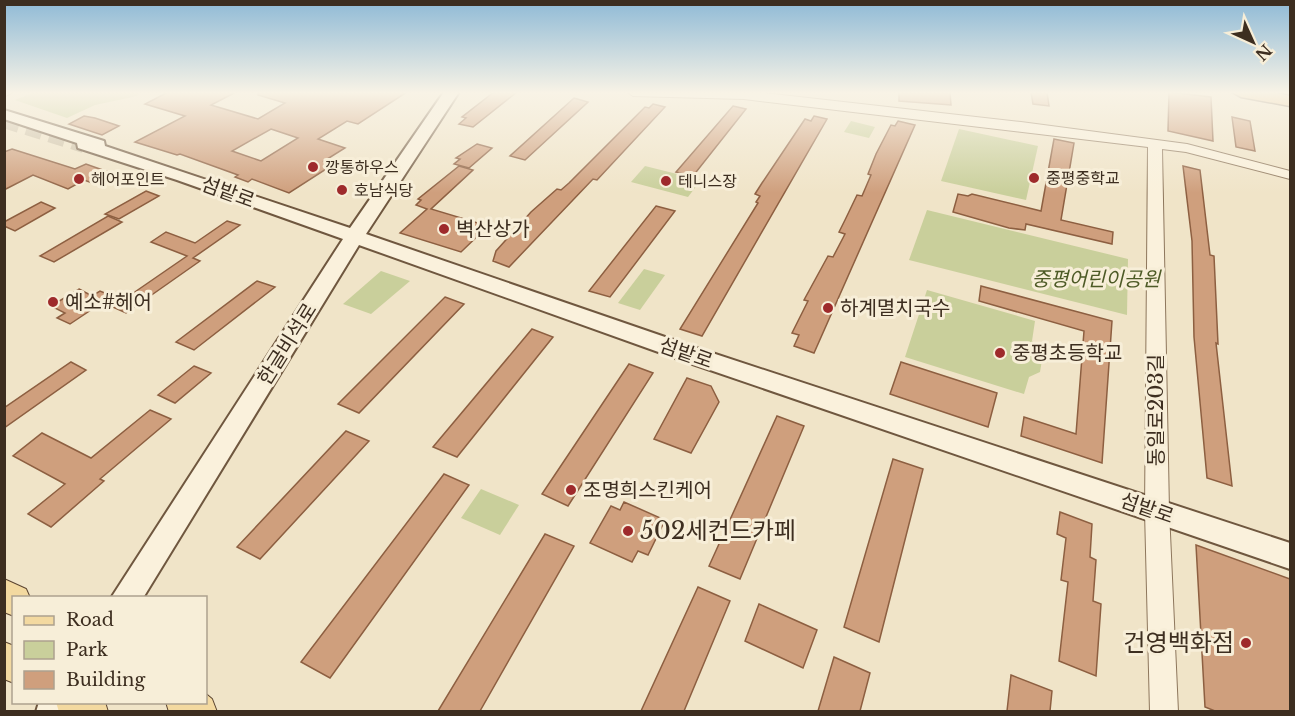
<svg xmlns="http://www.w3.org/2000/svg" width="1295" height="716" viewBox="0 0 1295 716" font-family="'Libre Baskerville','Noto Sans KR',serif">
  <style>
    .green { fill: #c9cf9b }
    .building { fill: #cf9f7d; stroke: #8d5f41; stroke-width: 1.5; fill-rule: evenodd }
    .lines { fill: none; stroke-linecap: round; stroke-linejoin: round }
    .secondary-tunnel { stroke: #ccc0a6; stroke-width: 16; stroke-dasharray: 16 8; stroke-linecap: butt }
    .tertiary-casing { stroke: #8d765c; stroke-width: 2 }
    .secondary-casing { stroke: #6f573f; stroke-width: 4 }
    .primary-casing { stroke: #5b4430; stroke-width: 2 }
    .trunk-casing { stroke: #5b4430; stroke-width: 3 }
    .tertiary { fill: #faf1dc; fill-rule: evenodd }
    .secondary { fill: #faf1dc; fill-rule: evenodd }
    .primary { fill: #f3d9a0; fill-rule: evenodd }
    .trunk { fill: #eabe7c; fill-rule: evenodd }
    .poi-dot { fill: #9e2a2b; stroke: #f7eed8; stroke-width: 2 }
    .labels { text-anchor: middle; stroke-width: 6; stroke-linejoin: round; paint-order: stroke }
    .far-poi-label { font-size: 16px; fill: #3d2e20; stroke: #f7eed8; text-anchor: start }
    .street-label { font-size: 20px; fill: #3d2e20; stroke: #f7eed8 }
    .poi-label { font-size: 20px; fill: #3d2e20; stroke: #f7eed8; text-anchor: start }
    .park-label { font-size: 20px; font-style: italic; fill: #4d5a26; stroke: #f7eed8 }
    .near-poi-label { font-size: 24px; fill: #3d2e20; stroke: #f7eed8; text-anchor: start }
  </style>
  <rect width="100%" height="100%" fill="#f0e4c8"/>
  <g class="green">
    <polygon points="35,92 139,92 137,96 95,105 67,118 15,100"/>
    <polygon points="851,121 875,127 869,138 844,132"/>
    <polygon points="959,129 1038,146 1026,200 941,181"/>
    <polygon points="645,166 701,180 688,197 631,182"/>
    <polygon points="927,210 1128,259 1127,315 909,260"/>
    <polygon points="644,269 665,275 640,310 618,303"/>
    <polygon points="381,271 410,281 371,314 343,304"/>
    <polygon points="927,290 1035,321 1032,341 1043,354 1040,372 1029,377 1024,394 905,357"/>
    <polygon points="481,489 519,505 500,535 461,518"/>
  </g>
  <g class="building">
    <path d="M168 92H236L211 105 258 119 285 103 258 95V92H407L358 124 347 121 318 139 345 148 324 161 334 164 289 193 252 179 248 182 235 177 238 175 180 154 177 155 135 142 185 116 145 104ZM271 129 298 138 261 161 232 151Z"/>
    <polygon points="494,92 517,92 473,127 459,124 466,118 462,117"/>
    <polygon points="899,92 950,92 951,105 899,101"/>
    <polygon points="1031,92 1047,92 1049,106 1033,104"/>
    <polygon points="1169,92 1211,97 1213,141 1168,131"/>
    <polygon points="574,98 588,102 525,160 510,156"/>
    <polygon points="653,104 665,107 597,180 593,179 509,267 493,261 496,251 531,212 557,189 561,190 569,183 645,107 649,108"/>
    <polygon points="733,106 746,109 693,176 676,172"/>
    <polygon points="84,116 95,118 119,126 102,135 69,124"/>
    <polygon points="814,116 827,119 702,336 680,329 758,203 756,202 760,196 755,194 762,183 805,119 811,121"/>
    <polygon points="1232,117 1250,121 1255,151 1236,147"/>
    <polygon points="898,121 915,125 814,353 794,346 799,335 792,333 808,301 804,300 828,256 833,257 845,234 839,232 845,220 857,195 862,196 871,175 868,174 876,154 891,125 895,126"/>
    <polygon points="1054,139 1074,143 1061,220 1113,232 1112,244 1026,224 1025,230 1009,228 953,212 958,194 968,196 972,194 1041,211"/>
    <polygon points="477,144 492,148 469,168 454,164 460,159 456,158"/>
    <polygon points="12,149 75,169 86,164 114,174 95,184 84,180 68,189 33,175 4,190 4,152"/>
    <polygon points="459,166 473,170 431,209 488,226 461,252 400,233 427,209 416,205 421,200 418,199"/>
    <polygon points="1183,166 1200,170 1210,255 1214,256 1218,344 1216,343 1232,486 1207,478 1194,337 1192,241"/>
    <polygon points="146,191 159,196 119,219 105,214"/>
    <polygon points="41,202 55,208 15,231 4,226 4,222"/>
    <polygon points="656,206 675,211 610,297 589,291"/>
    <polygon points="108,216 122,222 54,262 40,256"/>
    <polygon points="227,221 240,225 193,258 200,261 126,313 113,307 187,256 151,242 166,232 195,243"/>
    <polygon points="257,281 275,287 194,350 176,342"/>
    <polygon points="981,286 1112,321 1102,463 1021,436 1024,417 1076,434 1084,331 979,301"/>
    <polygon points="79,289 92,296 100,291 112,296 70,324 57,318 65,313 51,306"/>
    <polygon points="445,297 464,304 359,413 338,404"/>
    <polygon points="532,329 553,337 457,457 433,447"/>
    <polygon points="71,362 86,370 4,428 4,408"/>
    <polygon points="901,362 997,393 988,427 890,394"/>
    <polygon points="629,364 653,373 568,506 542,494"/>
    <polygon points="194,366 211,373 175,403 158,395"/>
    <polygon points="687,378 711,386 719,402 691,453 654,439"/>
    <polygon points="150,410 171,419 100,479 104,481 51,527 28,514 65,484 13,456 42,433 91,458"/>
    <polygon points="777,416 804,426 740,579 709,566"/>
    <polygon points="346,431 369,441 260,559 237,547"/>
    <polygon points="893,459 923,469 879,642 844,627"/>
    <polygon points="444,474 469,485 330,678 301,662"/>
    <polygon points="624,502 665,520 648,555 638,551 632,562 590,543 611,506 620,510"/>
    <polygon points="1060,512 1092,524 1090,557 1096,560 1093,601 1101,604 1096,676 1059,661 1068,582 1061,580 1066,538 1057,534"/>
    <polygon points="545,534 574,546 480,711 438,711"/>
    <polygon points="1196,545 1290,579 1290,711 1215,711 1205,707"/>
    <polygon points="698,587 730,601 684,711 641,711"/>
    <polygon points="759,604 817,630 803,668 745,641"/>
    <polygon points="834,657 870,673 860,711 818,711"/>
    <polygon points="1011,675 1052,691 1050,711 1007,711"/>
  </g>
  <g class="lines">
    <polyline class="secondary-tunnel" points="4,120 84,145"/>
    <defs>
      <g id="tertiary">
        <polygon points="4,92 13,92 4,97"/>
        <polygon points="627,92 755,92 1021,122 1187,144 1290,171 1290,179 1186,152 1162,149 1169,511 1178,712 1150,712 1145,511 1148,147 744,99 633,96"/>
      </g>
      <g id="secondary">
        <polygon points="444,92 459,92 366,234 694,347 1290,543 1290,569 678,359 359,245 143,598 111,598 343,239 177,180 78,148 77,143 4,119 4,110 104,141 105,146 350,228"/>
        <polygon points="39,702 74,702 70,712 36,712"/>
      </g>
      <g id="primary">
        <polygon points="4,579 26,589 30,598 14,598 14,616 4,612"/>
        <polygon points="4,642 14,646 14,683 4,679"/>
        <polygon points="206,694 212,699 217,712 169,712 166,702 206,702"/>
        <polygon points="56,702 105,702 108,712 59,712"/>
      </g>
      <polygon id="trunk" points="1232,92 1272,92 1290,96 1290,106 1241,97"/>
    </defs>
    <use href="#tertiary" class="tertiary-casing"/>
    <use href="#secondary" class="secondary-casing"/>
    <use href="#primary" class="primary-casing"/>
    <use href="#trunk" class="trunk-casing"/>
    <use href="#tertiary" class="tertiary"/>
    <use href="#secondary" class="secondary"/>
    <use href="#primary" class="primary"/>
    <use href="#trunk" class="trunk"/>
  </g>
  <linearGradient id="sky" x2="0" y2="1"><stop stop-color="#8fbad6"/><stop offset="0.48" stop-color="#f8f3e6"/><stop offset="1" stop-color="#f8f3e6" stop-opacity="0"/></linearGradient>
  <rect width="1295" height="193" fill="url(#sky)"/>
  <g class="poi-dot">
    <circle cx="313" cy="167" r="6"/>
    <circle cx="1034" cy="178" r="6"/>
    <circle cx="79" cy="179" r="6"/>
    <circle cx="666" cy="181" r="6"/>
    <circle cx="342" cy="190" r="6"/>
    <circle cx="444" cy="229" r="6"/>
    <circle cx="53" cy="302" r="6"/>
    <circle cx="828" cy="308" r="6"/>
    <circle cx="1000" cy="353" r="6"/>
    <circle cx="571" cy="490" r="6"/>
    <circle cx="628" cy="531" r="6"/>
    <circle cx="1246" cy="643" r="6"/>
  </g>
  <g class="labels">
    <g class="far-poi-label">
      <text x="325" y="173">깡통하우스</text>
      <text x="1046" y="184">중평중학교</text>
      <text x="91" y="185">헤어포인트</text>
      <text x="678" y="187">테니스장</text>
      <text x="354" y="196">호남식당</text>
    </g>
    <g class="street-label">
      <text transform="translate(228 192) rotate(20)" y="7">섬밭로</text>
      <text transform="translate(287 344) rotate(-58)" y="7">한글비석로</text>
      <text transform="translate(686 353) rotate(19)" y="7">섬밭로</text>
      <text transform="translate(1156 410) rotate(-90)" y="7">동일로203길</text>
      <text transform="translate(1147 508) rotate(19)" y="7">섬밭로</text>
    </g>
    <g class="poi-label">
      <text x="456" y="236">벽산상가</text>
      <text x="65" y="309">예소#헤어</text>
      <text x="840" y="315">하계멸치국수</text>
      <text x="1012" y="360">중평초등학교</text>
      <text x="583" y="497">조명희스킨케어</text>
    </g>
    <g class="park-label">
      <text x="1096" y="286">중평어린이공원</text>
    </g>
    <g class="near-poi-label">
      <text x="640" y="539">502세컨드카페</text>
      <text x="1234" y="651" text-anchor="end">건영백화점</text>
    </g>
  </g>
  <rect width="1295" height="716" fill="none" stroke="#3d2e20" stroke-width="12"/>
  <rect x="12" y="596" width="195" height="108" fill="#f7eed8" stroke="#ada18e" stroke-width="1.5"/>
  <rect x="24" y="616" width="30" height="9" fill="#f3d9a0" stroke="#ada18e" stroke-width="1.5"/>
  <text x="66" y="626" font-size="18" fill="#3d2e20">Road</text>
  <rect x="24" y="641" width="30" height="18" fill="#c9cf9b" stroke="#ada18e" stroke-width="1.5"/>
  <text x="66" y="656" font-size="18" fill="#3d2e20">Park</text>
  <rect x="24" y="671" width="30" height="18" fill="#cf9f7d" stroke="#ada18e" stroke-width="1.5"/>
  <text x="66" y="686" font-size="18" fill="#3d2e20">Building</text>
  <g transform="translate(1253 42) rotate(135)" stroke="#f7eed8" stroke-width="4.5" paint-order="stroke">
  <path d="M0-4.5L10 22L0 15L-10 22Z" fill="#3d2e20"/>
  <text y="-9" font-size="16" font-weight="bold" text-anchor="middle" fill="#3d2e20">N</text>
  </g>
</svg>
